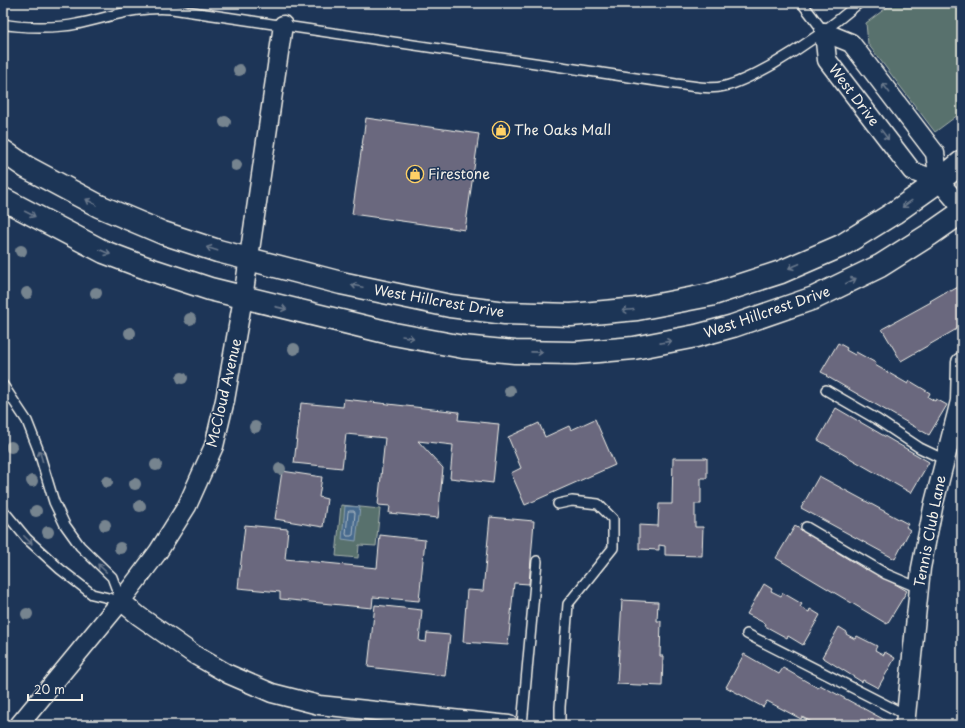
<svg xmlns="http://www.w3.org/2000/svg" width="965" height="728" viewBox="0 0 965 728" font-family="'Playpen Sans',sans-serif">
  <style>
    .green { fill: #59716d; stroke: #a6b1aa }
    .water { fill: #476b8e; stroke: #8ca1b2 }
    .lines { fill: none; stroke-linecap: round; stroke-linejoin: round }
    .shore { stroke: #afbbc4; stroke-width: 1 }
    .building { fill: #6a687e; stroke: #f4f1e8 }
    .lane-casing { stroke: #f4f1e8; stroke-width: 12 }
    .street-casing { stroke: #f4f1e8; stroke-width: 21 }
    .secondary-casing { stroke: #f4f1e8; stroke-width: 25 }
    .lane { stroke: #1d3557; stroke-width: 9 }
    .street { stroke: #1d3557; stroke-width: 18 }
    .secondary { stroke: #1d3557; stroke-width: 22 }
    .tree { fill: #76848f }
    .oneway { stroke: #68778a }
    .labels { text-anchor: middle; stroke-width: 3; stroke-linejoin: round; paint-order: stroke }
    .street-label { font-size: 14px; fill: #f4f1e8; stroke: #1d3557 }
    .poi-label { font-size: 14px; fill: #f4f1e8; stroke: #1d3557; text-anchor: start }
  </style>
  <rect width="100%" height="100%" fill="#1d3557"/>
  <filter id="ink" filterUnits="userSpaceOnUse"><feTurbulence type="fractalNoise" baseFrequency=".025" numOctaves="2"/><feDisplacementMap in="SourceGraphic" scale="8" xChannelSelector="R" yChannelSelector="G"/><feConvolveMatrix kernelMatrix="1 2 1 2 8 2 1 2 1" color-interpolation-filters="sRGB"/></filter>
  <g filter="url(#ink)">
    <g class="green">
      <polygon points="893,3 962,3 962,112 935,132 868,44 866,23"/>
      <polygon points="341,505 380,509 376,546 359,545 358,558 336,556"/>
    </g>
    <polygon class="water" points="345,506 360,507 356,541 342,539"/>
    <g class="lines">
      <polygon class="shore" points="350,511 354,511 355,513 353,535 351,536 347,536 346,534 348,512"/>
    </g>
    <g class="building">
      <polygon points="366,118 479,134 465,230 352,214"/>
      <polygon points="960,286 962,290 962,326 901,361 882,329 931,302 930,301 949,290 951,291"/>
      <polygon points="838,343 847,348 846,350 855,355 856,352 876,363 875,365 908,384 910,381 930,393 928,397 935,401 936,399 947,405 929,435 826,376 827,375 821,372"/>
      <polygon points="344,399 459,412 458,420 499,424 493,483 450,478 453,445 418,441 443,468 438,518 389,513 390,506 378,505 385,438 346,434 342,468 294,463 301,403 343,407"/>
      <polygon points="836,408 929,462 911,493 818,440"/>
      <polygon points="595,419 615,465 525,505 511,473 521,468 508,437 539,423 545,437 569,426 571,430"/>
      <polygon points="673,458 707,458 707,478 701,478 701,504 695,504 695,527 703,527 702,556 665,555 665,546 659,545 659,550 639,549 639,525 658,526 659,504 672,504"/>
      <polygon points="282,471 322,477 319,497 327,499 323,527 275,519"/>
      <polygon points="819,476 908,524 906,527 910,530 895,559 801,508"/>
      <polygon points="490,517 534,521 529,584 514,583 508,645 463,642 467,590 483,591"/>
      <polygon points="245,525 288,529 285,559 377,568 380,535 425,540 419,601 373,597 372,608 280,599 280,592 238,588"/>
      <polygon points="795,526 866,570 868,568 907,591 887,624 776,558"/>
      <polygon points="764,584 772,589 771,591 781,596 783,593 802,604 800,607 809,612 810,609 820,615 803,645 788,636 787,638 765,626 766,624 747,614"/>
      <polygon points="622,600 658,602 657,621 661,621 660,656 663,656 662,686 617,684"/>
      <polygon points="375,605 422,610 419,641 426,642 427,633 450,635 445,676 368,667"/>
      <polygon points="839,627 847,632 846,634 855,639 857,636 877,646 875,650 884,655 885,652 895,658 878,688 863,680 862,682 822,657"/>
      <polygon points="744,654 779,674 783,668 818,688 820,685 894,725 817,725 802,717 801,719 767,701 763,707 726,687"/>
    </g>
    <g class="lines">
      <defs>
        <g id="lane">
          <polyline points="802,3 824,32"/>
          <path d="M3 24C20 28 60 28 77 24 111 17 136 6 172 9L676 84C692 86 709 90 725 86 742 82 757 73 772 65 803 47 832 26 859 3"/>
          <polyline points="3,385 27,421 38,449 54,502 65,525 80,546 112,577 121,601"/>
          <polyline points="826,390 878,420 920,448 945,460"/>
          <polyline points="558,504 572,501 598,504 613,519 613,548 568,604 560,707 560,725"/>
          <polyline points="3,510 27,539 60,569 92,594 121,601"/>
          <polyline points="806,527 886,574 919,588"/>
          <polyline points="747,634 906,715"/>
          <polyline points="522,725 537,561"/>
        </g>
        <g id="street">
          <polyline points="824,32 827,60 912,171 939,181 962,208"/>
          <polyline points="824,32 851,43 935,153 939,181"/>
          <polyline points="121,601 139,616 195,655 228,674 272,693 319,705 509,725"/>
          <polyline points="19,725 121,601 158,552 187,506 214,446 225,400 243,298 283,25"/>
          <polyline points="905,725 921,568 934,503 960,401 961,362"/>
        </g>
        <g id="secondary">
          <polyline points="3,151 26,167 99,206 163,233 218,251 341,283 450,306 505,313 571,315 637,309 710,295 781,272 841,246 894,213 939,181 962,162"/>
          <polyline points="3,199 104,252 149,269 210,289 394,334 463,347 515,352 575,353 634,348 696,336 733,326 814,298 880,266 929,235 962,212"/>
        </g>
      </defs>
      <use href="#lane" class="lane-casing"/>
      <use href="#street" class="street-casing"/>
      <use href="#secondary" class="secondary-casing"/>
      <use href="#lane" class="lane"/>
      <use href="#street" class="street"/>
      <use href="#secondary" class="secondary"/>
    </g>
    <g class="tree">
      <circle cx="239" cy="70" r="6"/>
      <circle cx="225" cy="122" r="6"/>
      <circle cx="236" cy="165" r="6"/>
      <circle cx="21" cy="251" r="6"/>
      <circle cx="27" cy="293" r="6"/>
      <circle cx="96" cy="293" r="6"/>
      <circle cx="190" cy="319" r="6"/>
      <circle cx="130" cy="333" r="6"/>
      <circle cx="294" cy="349" r="6"/>
      <circle cx="182" cy="378" r="6"/>
      <circle cx="510" cy="391" r="6"/>
      <circle cx="255" cy="427" r="6"/>
      <circle cx="11" cy="447" r="6"/>
      <circle cx="156" cy="465" r="6"/>
      <circle cx="280" cy="469" r="6"/>
      <circle cx="32" cy="481" r="6"/>
      <circle cx="107" cy="482" r="6"/>
      <circle cx="135" cy="484" r="6"/>
      <circle cx="140" cy="506" r="6"/>
      <circle cx="36" cy="511" r="6"/>
      <circle cx="105" cy="525" r="6"/>
      <circle cx="48" cy="532" r="6"/>
      <circle cx="120" cy="548" r="6"/>
      <circle cx="27" cy="614" r="6"/>
    </g>
    <defs><path id="oneway-shaft" d="M-6 0H5M1.5-3L5.5 0L1.5 3" fill="none" stroke-width="1.6" stroke-linecap="round" stroke-linejoin="round"/></defs>
    <g class="oneway">
      <use href="#oneway-shaft" transform="translate(886 88) rotate(-127)"/>
      <use href="#oneway-shaft" transform="translate(885 135) rotate(53)"/>
      <use href="#oneway-shaft" transform="translate(91 202) rotate(-151)"/>
      <use href="#oneway-shaft" transform="translate(907 204) rotate(144)"/>
      <use href="#oneway-shaft" transform="translate(30 214) rotate(27)"/>
      <use href="#oneway-shaft" transform="translate(212 249) rotate(-162)"/>
      <use href="#oneway-shaft" transform="translate(105 252) rotate(24)"/>
      <use href="#oneway-shaft" transform="translate(794 266) rotate(157)"/>
      <use href="#oneway-shaft" transform="translate(851 281) rotate(-27)"/>
      <use href="#oneway-shaft" transform="translate(357 286) rotate(-168)"/>
      <use href="#oneway-shaft" transform="translate(281 308) rotate(13)"/>
      <use href="#oneway-shaft" transform="translate(628 310) rotate(175)"/>
      <use href="#oneway-shaft" transform="translate(408 337) rotate(10)"/>
      <use href="#oneway-shaft" transform="translate(666 342) rotate(-11)"/>
      <use href="#oneway-shaft" transform="translate(537 352) rotate(1)"/>
      <use href="#oneway-shaft" transform="translate(41 456) rotate(-106)"/>
      <use href="#oneway-shaft" transform="translate(28 540) rotate(45)"/>
      <use href="#oneway-shaft" transform="translate(102 568) rotate(-136)"/>
    </g>
  </g>
  <defs>
    <symbol id="shop-ring" viewBox="-11 -11 22 22"><circle r="9.5" fill="#1d3557" stroke="#ffd166" stroke-width="1.5"/><path d="M-5-2.5h2.3a2.7 3.5 0 0 1 5.4 0H5L5.5 6h-11ZM-1.5-2.5h3a1.5 2.3 0 0 0-3 0Z" fill="#ffd166"/></symbol>
  </defs>
  <g fill-rule="evenodd">
    <use href="#shop-ring" x="491" y="120" width="20" height="20"/>
    <use href="#shop-ring" x="405" y="164" width="20" height="20"/>
  </g>
  <g class="labels">
    <g class="street-label">
      <text transform="translate(854 95) rotate(53)" y="5">West Drive</text>
      <text transform="translate(439 301) rotate(10)" y="5">West Hillcrest Drive</text>
      <text transform="translate(767 312) rotate(-19)" y="5">West Hillcrest Drive</text>
      <text transform="translate(224 393) rotate(-77)" y="5">McCloud Avenue</text>
      <text transform="translate(930 531) rotate(-79)" y="5">Tennis Club Lane</text>
    </g>
    <g class="poi-label">
      <text x="514" y="135">The Oaks Mall</text>
      <text x="428" y="179">Firestone</text>
    </g>
  </g>
  <rect width="965" height="728" fill="none" stroke="#1d3557" stroke-width="16"/>
  <rect x="8" y="8" width="949" height="712" fill="none" stroke="#f4f1e8" stroke-width="1.5" filter="url(#ink)"/>
  <path d="M28 694v6h54v-6" fill="none" stroke="#f4f1e8" stroke-width="2"/>
  <text x="34" y="694" font-size="12" fill="#f4f1e8" stroke="#1d3557" stroke-width="3" paint-order="stroke">20 m</text>
</svg>
